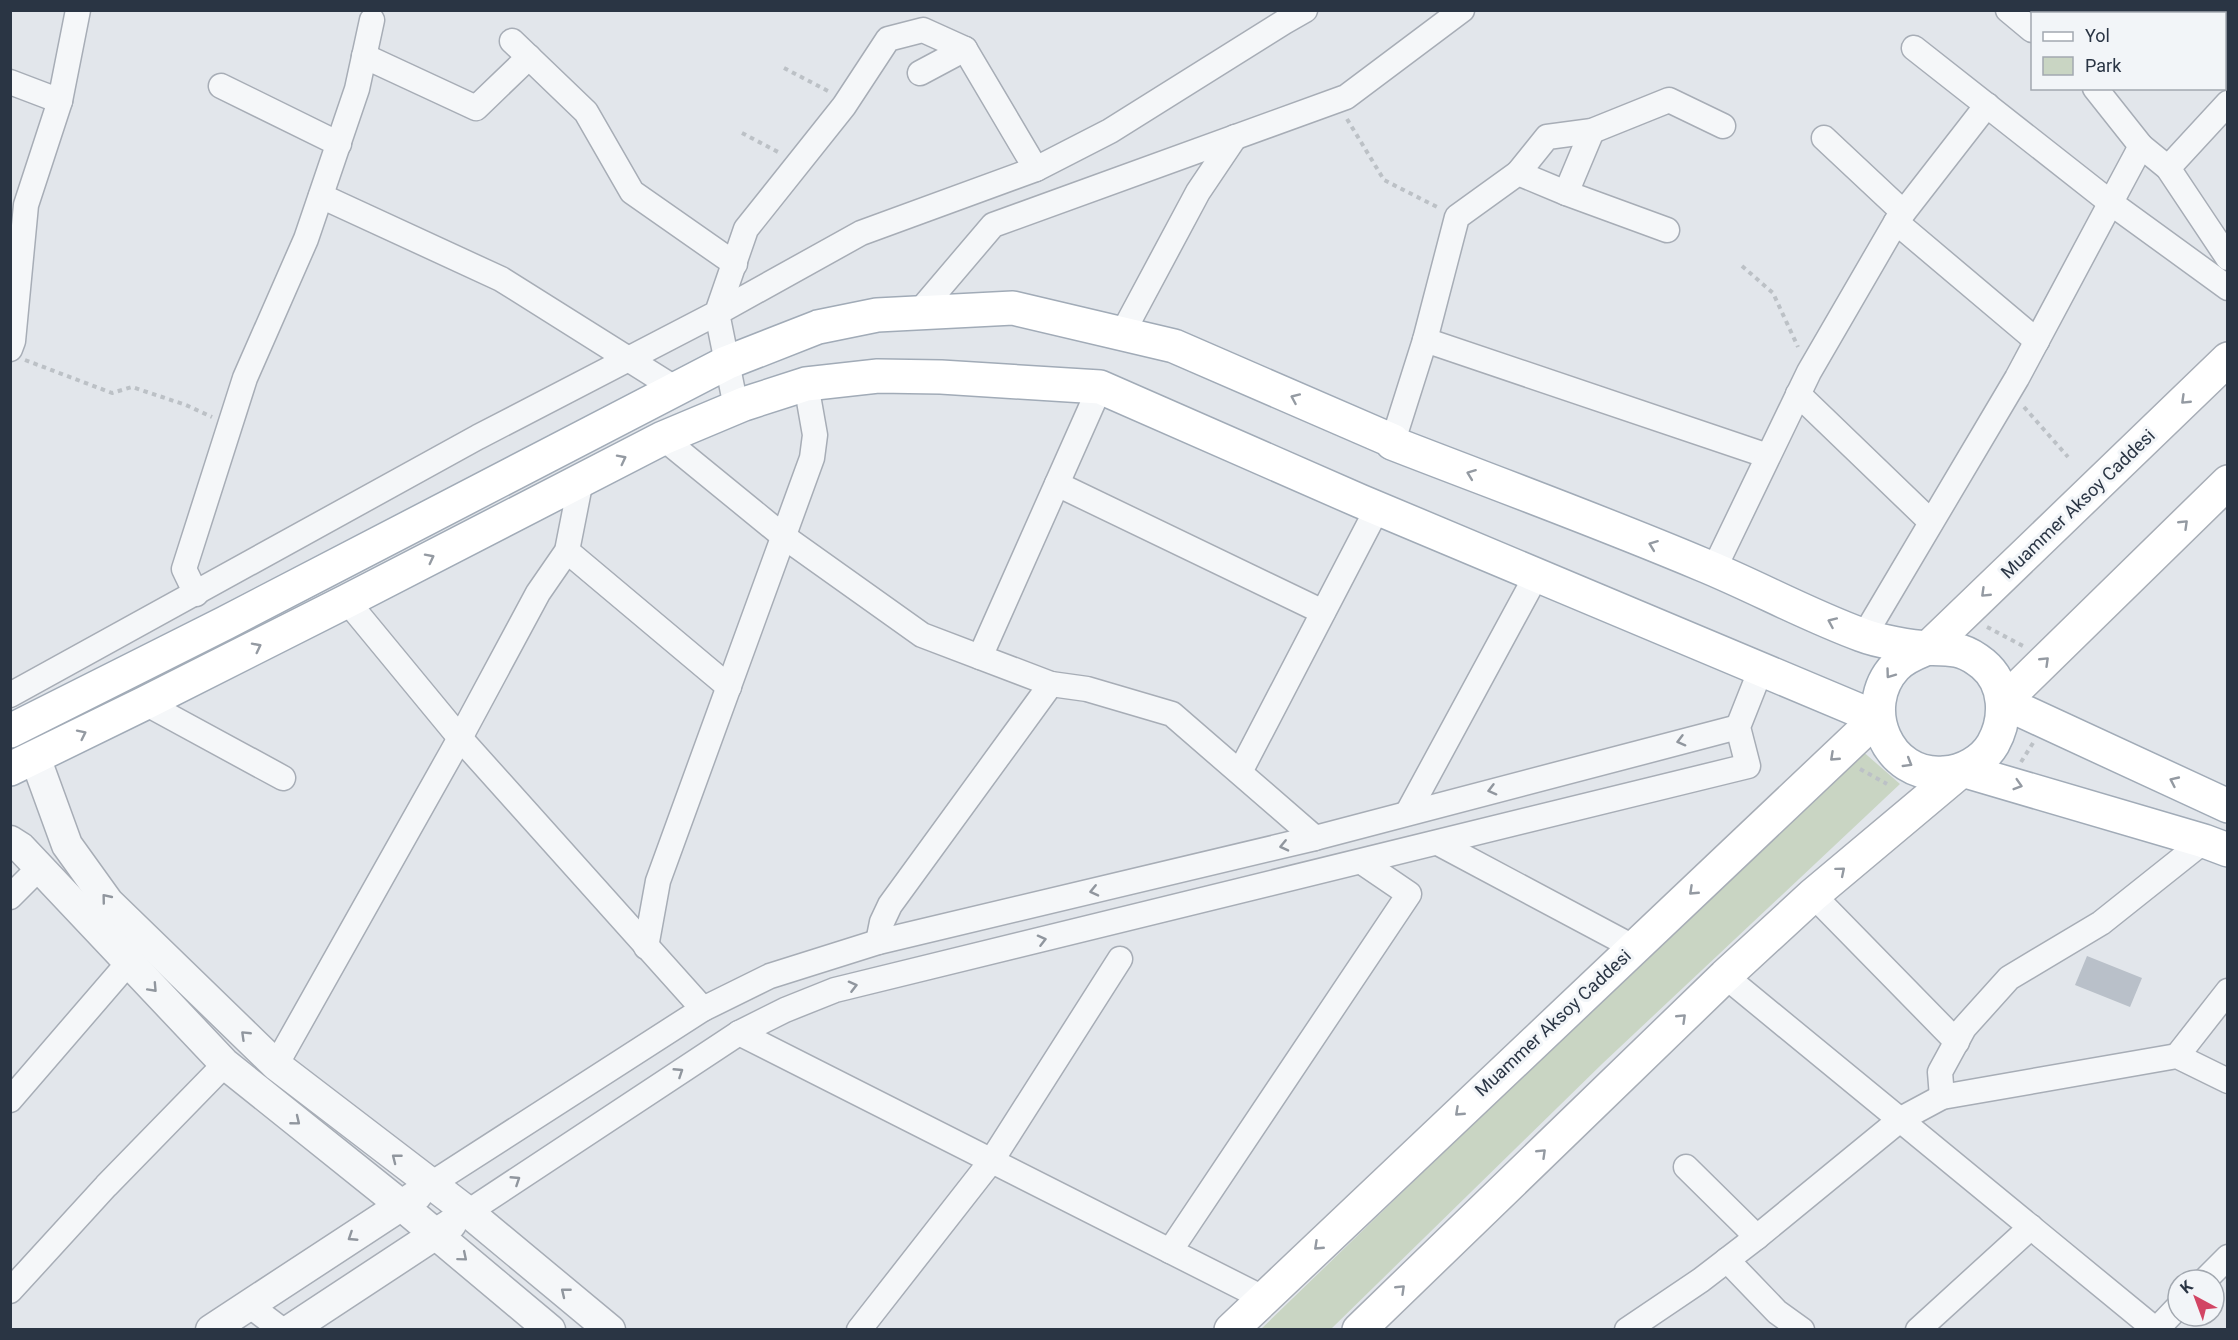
<svg xmlns="http://www.w3.org/2000/svg" width="2238" height="1340" viewBox="0 0 2238 1340" font-family="Roboto,sans-serif">
  <style>
    .green { fill: #c9d5c3 }
    .building { fill: #b9c0c9 }
    .lines { fill: none; stroke-linecap: round; stroke-linejoin: round }
    .minor-casing { stroke: #a7adb6; stroke-width: 27 }
    .tertiary-casing { stroke: #a7adb6; stroke-width: 33 }
    .secondary-casing { stroke: #a7adb6; stroke-width: 36 }
    .primary-casing { stroke: #a1abb7; stroke-width: 36 }
    .path { stroke: #bcc1c6; stroke-width: 4; stroke-dasharray: 4.5 4.5; stroke-linecap: butt }
    .minor { stroke: #f5f7f9; stroke-width: 24 }
    .tertiary { stroke: #f5f7f9; stroke-width: 30 }
    .secondary { stroke: #fff; stroke-width: 33 }
    .primary { stroke: #fff; stroke-width: 33 }
    .oneway { stroke: #949aa2 }
    .oneway2 { stroke: #90969e }
    .labels { text-anchor: middle; stroke-width: 6; stroke-linejoin: round; paint-order: stroke }
    .street-label { font-size: 18px; fill: #2a3544; stroke: #f2f5f8 }
  </style>
  <rect width="100%" height="100%" fill="#e2e6eb"/>
  <polygon class="green" points="1860,749 1900,784 1602,1064 1331,1329 1260,1330"/>
  <polygon class="building" points="2087,956 2142,978 2130,1007 2075,985"/>
  <g class="lines">
    <defs>
      <g id="minor">
        <polyline points="2008,10 2032,30"/>
        <polyline points="512,41 586,112 632,192 735,264"/>
        <polyline points="1914,48 2111,203 2228,288"/>
        <polyline points="364,56 476,108 529,57"/>
        <polyline points="920,73 965,49"/>
        <polyline points="10,82 60,101 78,10"/>
        <polyline points="221,86 339,144"/>
        <polyline points="2095,88 2141,146"/>
        <polyline points="1824,138 1903,212"/>
        <polyline points="2168,168 2228,103"/>
        <polyline points="1518,173 1547,137 1592,131 1669,100 1723,126"/>
        <polyline points="1566,193 1592,131"/>
        <polyline points="321,196 501,279 676,389"/>
        <polyline points="1896,222 1987,105"/>
        <polyline points="919,312 993,225 1346,97 1462,10"/>
        <polyline points="1122,334 1198,192 1235,137"/>
        <polyline points="1425,340 1457,217 1518,173 1566,193 1667,230"/>
        <polyline points="10,349 13,341 26,205 60,101"/>
        <polyline points="1798,394 1931,522"/>
        <polyline points="736,407 717,313 861,233 1036,169 1110,131 1284,22 1305,10"/>
        <polyline points="663,438 783,536 922,635 1051,684 1087,689 1172,714 1315,838"/>
        <polyline points="1393,441 1425,340 1768,456"/>
        <polyline points="1057,484 1323,612"/>
        <polyline points="567,551 729,687"/>
        <polyline points="1714,569 1809,372 1896,222 2037,341"/>
        <polyline points="196,594 184,569 245,378 306,239 357,89 372,20"/>
        <polyline points="347,601 460,738 703,1009"/>
        <polyline points="1864,636 2017,378 2141,146 2168,168 2228,258"/>
        <polyline points="980,657 1100,387"/>
        <polyline points="10,695 478,437 717,313 746,229 844,106 888,39 923,30 965,49 1036,169"/>
        <polyline points="145,703 283,778"/>
        <polyline points="1240,772 1377,509"/>
        <polyline points="1408,812 1536,576"/>
        <polyline points="1438,843 1633,947"/>
        <polyline points="1813,895 1957,1042"/>
        <polyline points="10,897 39,868"/>
        <polyline points="878,942 882,922 890,905 1051,684"/>
        <polyline points="646,947 658,881 812,458 815,435 806,384"/>
        <polyline points="1725,976 2156,1330"/>
        <polyline points="739,1033 1263,1298"/>
        <polyline points="2177,1056 2228,991"/>
        <polyline points="276,1065 460,738 538,593 567,551 581,480"/>
        <polyline points="1942,1097 1940,1072 1964,1028 2009,978 2101,923 2204,841"/>
        <polyline points="10,1100 129,962"/>
        <polyline points="1686,1167 1757,1237"/>
        <polyline points="431,1184 703,1009 770,976 878,942 1315,838 1738,727"/>
        <polyline points="468,1212 739,1033 785,1010 835,990 1748,766 1738,727 1761,669"/>
        <polyline points="1170,1251 1409,894 1362,862"/>
        <polyline points="1727,1260 1777,1312 1802,1330"/>
        <polyline points="2205,1280 2228,1257"/>
        <polyline points="10,1291 106,1186 225,1064"/>
        <polyline points="249,1305 282,1330"/>
        <polyline points="859,1330 992,1160 1120,959"/>
        <polyline points="1627,1330 1701,1280 1757,1237 1901,1119 1942,1097 2177,1056 2228,1081"/>
        <polyline points="1918,1330 2031,1227"/>
        <polyline points="2156,1330 2178,1307"/>
      </g>
      <g id="tertiary">
        <polyline points="35,757 67,845 108,902 276,1065 468,1212 610,1330"/>
        <polyline points="10,841 21,848 225,1064 401,1205 550,1330"/>
        <polyline points="211,1330 417,1195"/>
        <polyline points="290,1330 451,1224"/>
      </g>
      <g id="secondary">
        <polyline points="1928,648 2228,359"/>
        <polyline points="2003,702 2228,482"/>
        <polyline points="1231,1330 1877,718"/>
        <polyline points="1359,1330 1725,976 1813,895 1962,770"/>
      </g>
      <g id="primary">
        <polyline points="2003,702 2228,806"/>
        <path d="M10 731 225 623 726 363 818 327 877 315 1013 308 1174 346 1393 441 1392 443C1495 483 1599 521 1701 564 1755 586 1807 615 1862 635 1877 641 1912 647 1929 648 1953 650 1962 647 1983 664 2007 684 2007 719 1993 744 1983 761 1963 772 1944 773 1887 778 1858 707 1895 667 1904 657 1916 653 1928 648"/>
        <polyline points="10,769 145,703 347,601 663,438 744,404 806,384 878,376 941,377 1100,387 1360,501 1877,718"/>
        <polyline points="1962,770 2204,841 2228,850"/>
      </g>
    </defs>
    <use href="#minor" class="minor-casing"/>
    <use href="#tertiary" class="tertiary-casing"/>
    <use href="#secondary" class="secondary-casing"/>
    <use href="#primary" class="primary-casing"/>
    <g class="path">
      <polyline points="784,68 828,91"/>
      <polyline points="1347,119 1384,180 1439,208"/>
      <polyline points="742,133 780,153"/>
      <polyline points="1742,266 1773,293 1798,347"/>
      <polyline points="25,360 112,393 132,387 186,405 212,417"/>
      <polyline points="2024,407 2068,457"/>
      <polyline points="1987,627 2025,647"/>
      <polyline points="2021,762 2033,743"/>
      <polyline points="1860,769 1887,784"/>
    </g>
    <use href="#minor" class="minor"/>
    <use href="#tertiary" class="tertiary"/>
    <use href="#secondary" class="secondary"/>
    <use href="#primary" class="primary"/>
  </g>
  <defs><path id="oneway-chevron" d="M-2-3.5L2.5 0L-2 3.5" fill="none" stroke-width="1.6" stroke-linecap="round" stroke-linejoin="round" transform="scale(1.5)"/></defs>
  <g class="oneway">
    <use href="#oneway-chevron" transform="translate(1295 398) rotate(-156)"/>
    <use href="#oneway-chevron" transform="translate(2185 400) rotate(136)"/>
    <use href="#oneway-chevron" transform="translate(622 459) rotate(-27)"/>
    <use href="#oneway-chevron" transform="translate(1471 474) rotate(-159)"/>
    <use href="#oneway-chevron" transform="translate(2184 524) rotate(-44)"/>
    <use href="#oneway-chevron" transform="translate(1653 545) rotate(-159)"/>
    <use href="#oneway-chevron" transform="translate(430 558) rotate(-27)"/>
    <use href="#oneway-chevron" transform="translate(1985 593) rotate(136)"/>
    <use href="#oneway-chevron" transform="translate(1832 622) rotate(-156)"/>
    <use href="#oneway-chevron" transform="translate(257 647) rotate(-27)"/>
    <use href="#oneway-chevron" transform="translate(2045 661) rotate(-44)"/>
    <use href="#oneway-chevron" transform="translate(1890 674) rotate(126)"/>
    <use href="#oneway-chevron" transform="translate(82 734) rotate(-26)"/>
    <use href="#oneway-chevron" transform="translate(1834 757) rotate(137)"/>
    <use href="#oneway-chevron" transform="translate(1908 763) rotate(31)"/>
    <use href="#oneway-chevron" transform="translate(2174 781) rotate(-155)"/>
    <use href="#oneway-chevron" transform="translate(2018 785) rotate(17)"/>
    <use href="#oneway-chevron" transform="translate(1841 871) rotate(-40)"/>
    <use href="#oneway-chevron" transform="translate(1693 891) rotate(137)"/>
    <use href="#oneway-chevron" transform="translate(1682 1018) rotate(-44)"/>
    <use href="#oneway-chevron" transform="translate(1459 1112) rotate(137)"/>
    <use href="#oneway-chevron" transform="translate(1542 1153) rotate(-44)"/>
    <use href="#oneway-chevron" transform="translate(1318 1246) rotate(137)"/>
    <use href="#oneway-chevron" transform="translate(1401 1289) rotate(-44)"/>
  </g>
  <g class="oneway2">
    <use href="#oneway-chevron" transform="translate(1681 741) rotate(165)"/>
    <use href="#oneway-chevron" transform="translate(1492 790) rotate(165)"/>
    <use href="#oneway-chevron" transform="translate(1284 846) rotate(167)"/>
    <use href="#oneway-chevron" transform="translate(1094 891) rotate(167)"/>
    <use href="#oneway-chevron" transform="translate(106 898) rotate(-129)"/>
    <use href="#oneway-chevron" transform="translate(1042 940) rotate(-14)"/>
    <use href="#oneway-chevron" transform="translate(853 986) rotate(-14)"/>
    <use href="#oneway-chevron" transform="translate(153 988) rotate(47)"/>
    <use href="#oneway-chevron" transform="translate(245 1035) rotate(-136)"/>
    <use href="#oneway-chevron" transform="translate(679 1072) rotate(-33)"/>
    <use href="#oneway-chevron" transform="translate(296 1121) rotate(39)"/>
    <use href="#oneway-chevron" transform="translate(396 1158) rotate(-142)"/>
    <use href="#oneway-chevron" transform="translate(516 1180) rotate(-33)"/>
    <use href="#oneway-chevron" transform="translate(352 1237) rotate(147)"/>
    <use href="#oneway-chevron" transform="translate(463 1257) rotate(40)"/>
    <use href="#oneway-chevron" transform="translate(565 1292) rotate(-141)"/>
  </g>
  <g class="labels">
    <g class="street-label">
      <text transform="translate(2078 504) rotate(-44)" y="6">Muammer Aksoy Caddesi</text>
      <text transform="translate(1553 1023) rotate(-43)" y="6">Muammer Aksoy Caddesi</text>
    </g>
  </g>
  <rect width="2238" height="1340" fill="none" stroke="#2a3544" stroke-width="24"/>
  <rect x="2031" y="12" width="195" height="78" fill="#f2f5f8" stroke="#a2a8b0" stroke-width="1.5"/>
  <rect x="2043" y="32" width="30" height="9" fill="#ffffff" stroke="#a2a8b0" stroke-width="1.5"/>
  <text x="2085" y="42" font-size="18" fill="#2a3544">Yol</text>
  <rect x="2043" y="57" width="30" height="18" fill="#c9d5c3" stroke="#a2a8b0" stroke-width="1.5"/>
  <text x="2085" y="72" font-size="18" fill="#2a3544">Park</text>
  <g transform="translate(2196 1298) rotate(319)"><circle r="28" fill="#f2f5f8" stroke="#a2a8b0" stroke-width="1.5"/>
  <path d="M0-4.5L10 22L0 15L-10 22Z" fill="#d24564"/>
  <text y="-9" font-size="16" font-weight="bold" text-anchor="middle" fill="#2a3544">K</text>
  </g>
</svg>
